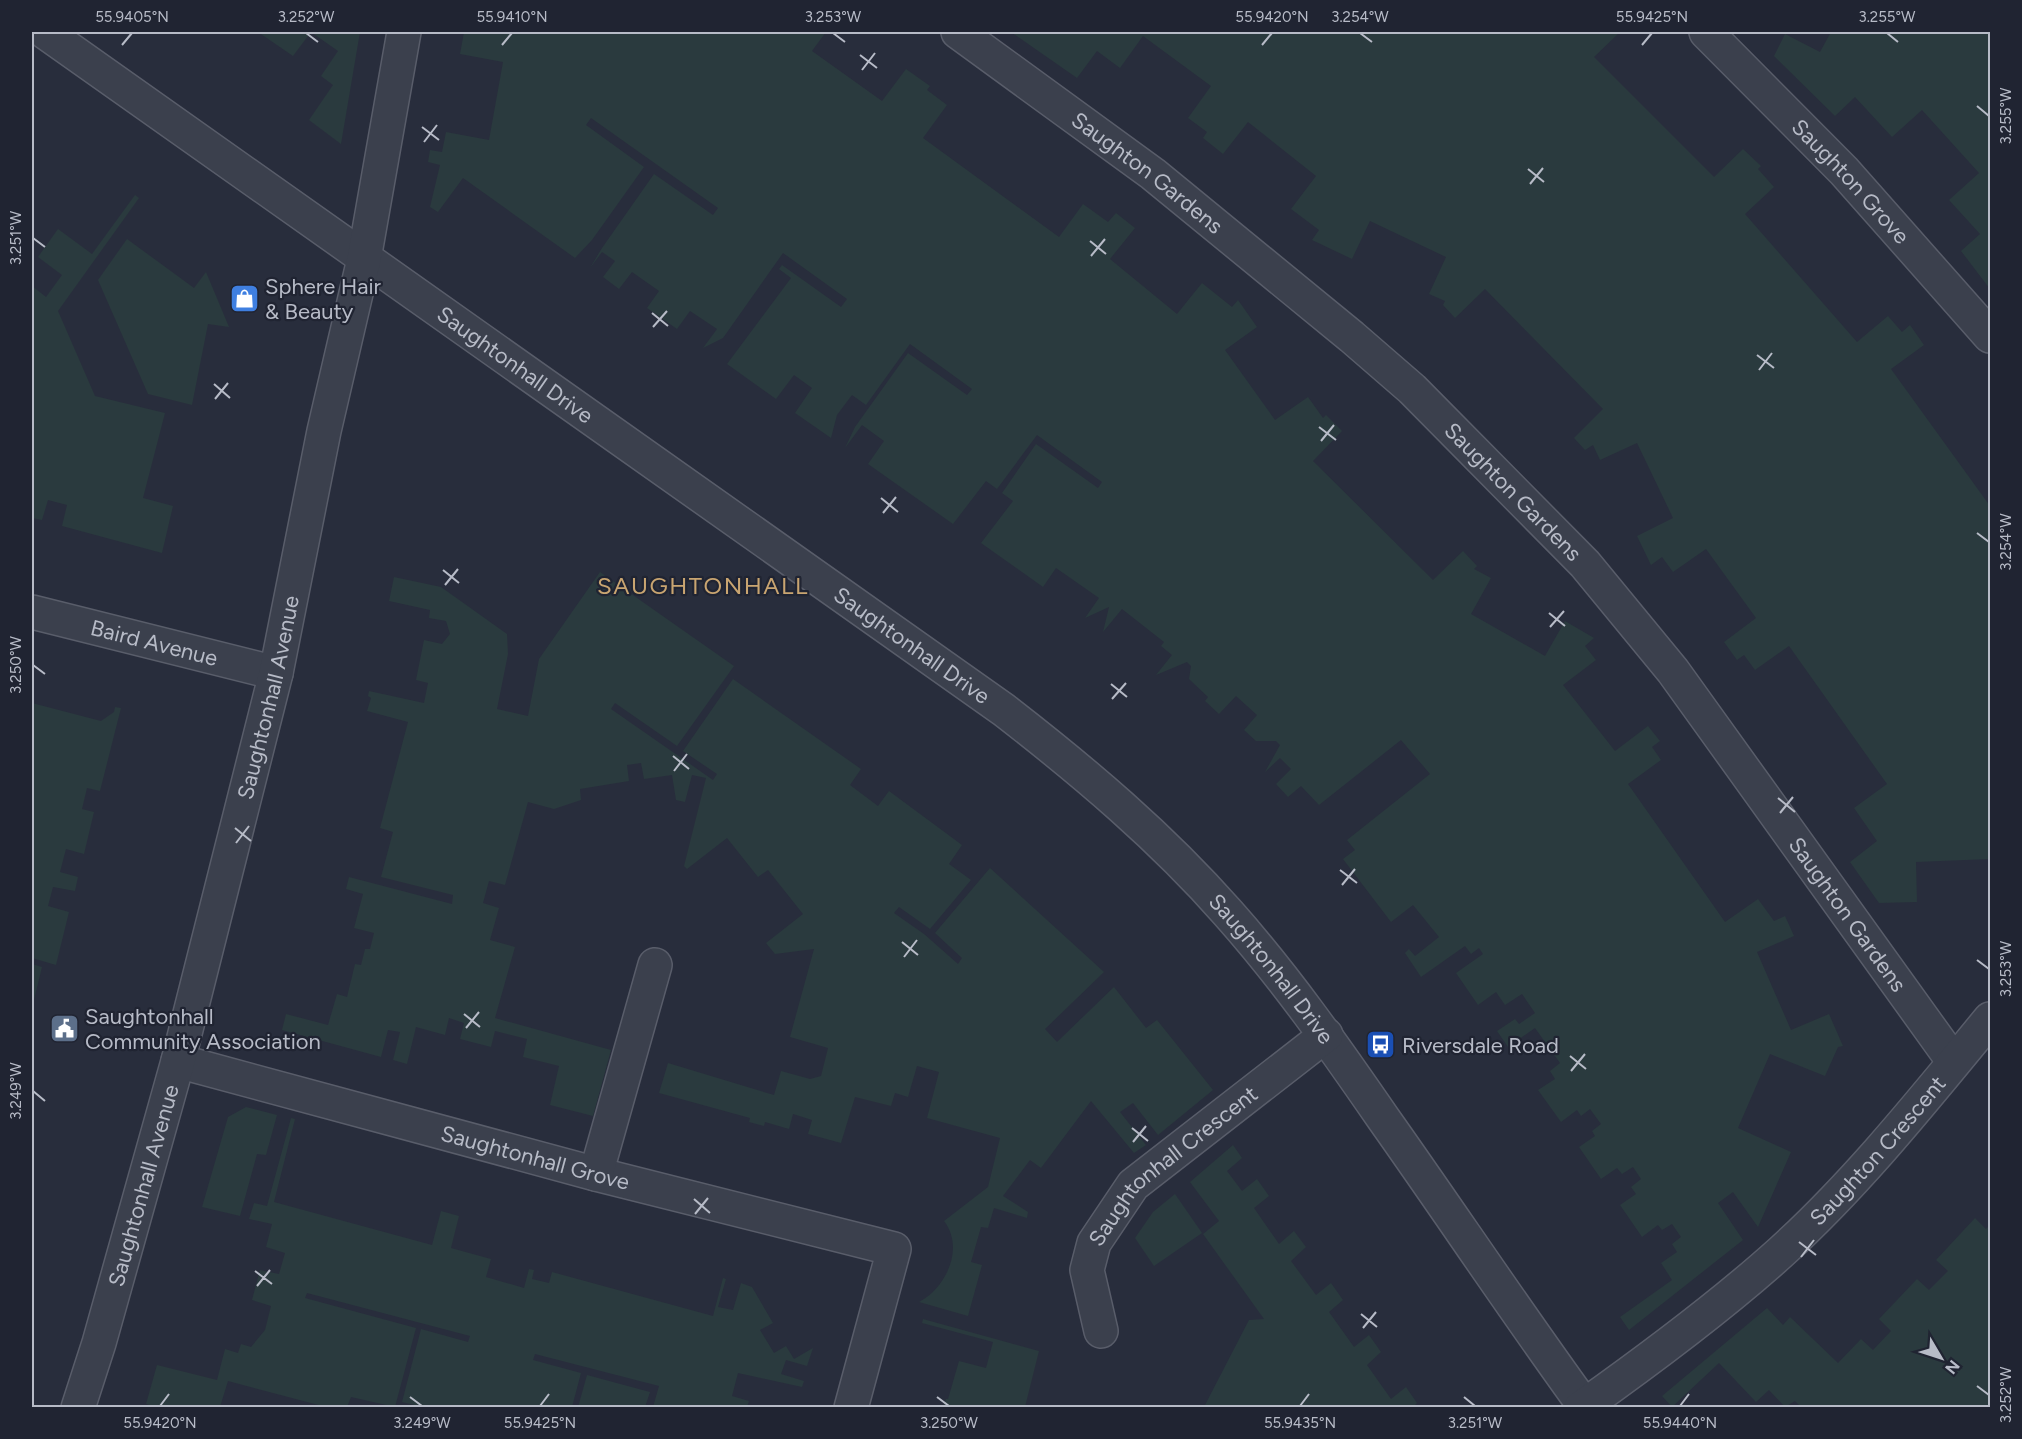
<svg xmlns="http://www.w3.org/2000/svg" width="2022" height="1439" viewBox="0 0 2022 1439" font-family="Figtree,sans-serif">
  <style>
    .green { fill: #2a3a3e }
    .lines { fill: none; stroke-linecap: round; stroke-linejoin: round }
    .minor-casing { stroke: #595d6a; stroke-width: 36 }
    .minor { stroke: #3b404d; stroke-width: 33 }
    .ticks { fill: none; stroke: #b7bbc7; stroke-width: 2 }
    .labels { text-anchor: middle; stroke-width: 4.5; stroke-linejoin: round; paint-order: stroke }
    .street-label { font-size: 22px; fill: #b7bbc7; stroke: #202432 }
    .poi-label { font-size: 22px; fill: #b7bbc7; stroke: #202432; text-anchor: start }
    .neighbourhood-label { font-size: 24px; letter-spacing: 1.5px; fill: #c9a571; stroke: #202432 }
    .neatline { fill: none; stroke: #b7bbc7; stroke-width: 2 }
    .ticks-label { font-size: 15px; text-anchor: middle; fill: #b7bbc7 }
  </style>
  <rect width="100%" height="100%" fill="#282d3c"/>
  <g class="green">
    <polygon points="258,32 360,32 341,144 309,120 333,85 321,76 338,51 311,32 293,56"/>
    <polygon points="464,32 826,32 812,51 882,101 906,69 930,86 927,90 947,105 923,138 1059,237 1083,204 1108,222 1116,213 1135,228 1110,259 1177,314 1202,283 1232,307 1238,300 1257,327 1225,350 1275,420 1308,397 1323,418 1326,415 1342,431 1313,461 1433,580 1463,551 1477,566 1474,569 1491,578 1471,614 1545,656 1565,621 1594,638 1585,646 1596,660 1563,685 1615,751 1648,726 1660,741 1652,747 1661,760 1628,784 1725,922 1758,899 1774,921 1785,916 1794,936 1757,952 1791,1030 1829,1014 1843,1046 1838,1047 1825,1076 1770,1054 1738,1128 1791,1152 1758,1227 1733,1192 1718,1203 1743,1240 1629,1330 1620,1317 1672,1280 1661,1263 1677,1252 1672,1244 1681,1237 1672,1224 1662,1230 1658,1225 1642,1237 1620,1205 1636,1194 1631,1187 1641,1179 1633,1167 1622,1174 1617,1168 1601,1179 1579,1147 1595,1136 1592,1131 1601,1124 1590,1109 1581,1116 1577,1110 1561,1122 1538,1090 1555,1079 1550,1071 1560,1063 1535,1028 1508,1047 1497,1031 1515,1019 1519,1024 1535,1013 1522,994 1505,1005 1496,992 1478,1005 1456,973 1483,954 1479,948 1471,954 1465,946 1421,977 1405,953 1409,949 1415,956 1439,937 1413,905 1391,922 1343,859 1355,850 1347,840 1430,774 1401,740 1319,805 1301,786 1288,797 1276,784 1291,769 1280,758 1265,772 1280,745 1276,741 1256,741 1244,730 1257,715 1236,696 1219,714 1205,701 1208,697 1189,679 1191,666 1187,662 1156,675 1172,655 1161,646 1164,642 1122,609 1103,632 1109,607 1085,618 1099,598 1056,568 1043,587 981,543 1013,501 1002,493 1036,444 1098,488 1102,482 1037,435 997,489 986,481 953,524 868,464 884,441 862,425 845,448 855,427 908,353 967,395 972,389 910,344 866,405 852,395 837,415 831,438 795,413 812,388 794,375 776,399 727,364 791,278 779,269 782,265 841,307 847,299 783,253 723,338 703,348 717,329 690,311 677,329 647,308 659,291 632,272 619,289 603,277 615,261 602,252 590,268 602,248 654,174 713,215 718,208 591,118 586,125 644,167 592,240 575,258 463,178 438,212 430,207 440,165 428,162 430,150 442,152 446,132 489,140 503,62 460,54"/>
    <polygon points="1011,32 1620,32 1594,57 1714,177 1743,149 1761,166 1758,169 1774,187 1745,214 1857,342 1888,316 1902,332 1910,325 1924,345 1891,369 1990,506 1990,859 1916,862 1917,902 1879,903 1850,862 1877,841 1854,808 1887,784 1789,646 1755,670 1744,655 1737,660 1724,642 1756,618 1706,549 1673,572 1662,557 1651,565 1637,536 1673,518 1637,443 1600,460 1593,445 1585,450 1574,438 1603,409 1485,289 1455,318 1443,305 1445,301 1429,294 1446,257 1370,221 1352,259 1312,240 1319,230 1291,209 1316,176 1248,122 1223,154 1203,138 1207,132 1188,118 1211,86 1143,36 1120,68 1097,51 1077,78"/>
    <polygon points="1831,32 1990,32 1990,289 1961,251 1980,234 1949,200 1979,173 1922,110 1892,137 1855,97 1835,116 1774,56 1785,34 1820,52"/>
    <polygon points="135,195 139,198 58,311 95,396 165,413 143,498 173,506 162,553 62,526 67,505 48,500 42,520 32,518 32,286 46,297 62,275 38,257 58,229 92,254"/>
    <polygon points="127,239 194,288 206,272 229,327 208,324 192,405 148,394 98,280"/>
    <path d="M600 572 734 666 677 746 615 703 611 709 713 780 717 774 683 751 733 679 861 769 850 785 878 806 889 791 962 845 949 864 971 880 930 929 899 907 894 913 924 934 958 964 962 958 935 933 990 868 1104 972 1045 1029 1057 1042 1114 987 1146 1028 1157 1020 1213 1090 1158 1135 1133 1103 1120 1112 1146 1145 1134 1153 1091 1101 1041 1168 1030 1160 1003 1196 1028 1212 1027 1218 994 1208 988 1228 981 1227 971 1262 982 1265 968 1316 919 1302C946 1288 965 1248 944 1221L988 1187 1000 1138 927 1118 939 1072 917 1066 908 1097 895 1093 891 1106 855 1097 841 1143 808 1134 812 1120 793 1114 789 1129 765 1122 764 1126 749 1122 750 1118 659 1093 668 1063 774 1095 781 1071 810 1079 821 1076 828 1048 790 1037 814 949 775 954 766 943 803 914 768 870 758 877 727 838 687 869 684 866 706 778 692 775 685 802 676 800 672 775 644 779 641 763 627 765 629 781 580 789 581 800 554 809 528 802 505 885 489 881 483 903 499 908 490 940 515 947 495 1018 611 1050 593 1116 550 1105 559 1066 523 1057 527 1039 495 1031 491 1047 460 1039 464 1023 449 1018 445 1035 416 1027 407 1064 393 1060 400 1032 388 1030 381 1057 282 1030 286 1014 328 1025 337 994 347 997 355 964 361 965 365 949H370L374 933 354 928 363 894 346 889 349 877 452 904 453 895 381 877 393 832 380 828 408 722 367 711 371 698 368 696 369 691 424 703 428 683 416 680 424 640 442 644 450 634 446 621 429 618 430 610 389 601 394 577 441 587 507 634 508 654 497 709 528 716 539 659Z"/>
    <polygon points="32,703 101,721 114,712 115,707 121,708 100,791 87,788 82,809 94,812 84,854 66,849 60,872 78,877 75,891 53,887 48,906 69,912 56,965 32,958"/>
    <polygon points="32,964 42,967 32,1008"/>
    <polygon points="246,1107 277,1115 266,1155 257,1154 240,1216 202,1207 228,1117"/>
    <polygon points="291,1118 295,1119 274,1202 432,1245 441,1211 459,1216 451,1248 491,1259 486,1277 524,1288 529,1269 534,1270 532,1279 549,1283 552,1272 713,1316 723,1278 726,1279 718,1307 733,1310 741,1283 752,1287 773,1323 760,1330 774,1353 786,1346 794,1359 813,1348 807,1366 786,1360 781,1374 804,1381 802,1387 738,1373 732,1396 749,1401 747,1407 653,1407 659,1386 535,1354 533,1360 581,1373 572,1407 422,1407 402,1402 421,1329 468,1342 470,1336 307,1293 305,1298 416,1328 395,1407 351,1397 347,1407 326,1407 228,1381 220,1407 160,1408 146,1404 157,1365 217,1380 225,1349 238,1353 241,1344 251,1347 265,1330 271,1306 252,1300 260,1270 279,1274 285,1253 266,1247 272,1224 249,1219 254,1203 267,1206"/>
    <polygon points="1233,1145 1242,1158 1227,1171 1242,1191 1257,1179 1269,1196 1254,1208 1279,1244 1294,1231 1306,1247 1291,1261 1316,1295 1331,1283 1343,1300 1329,1312 1354,1347 1369,1335 1381,1352 1367,1365 1391,1399 1406,1387 1417,1403 1413,1407 1204,1407 1249,1320 1264,1319 1203,1234 1219,1221 1190,1182"/>
    <polygon points="1175,1194 1202,1233 1154,1266 1135,1238 1153,1212"/>
    <polygon points="1975,1218 1986,1229 1990,1225 1990,1407 1802,1408 1795,1401 1785,1407 1769,1390 1756,1402 1719,1363 1672,1407 1662,1396 1767,1308 1783,1325 1790,1317 1838,1363 1861,1339 1873,1350 1891,1331 1879,1319 1917,1279 1929,1290 1948,1271 1936,1260"/>
    <polygon points="923,1319 1039,1351 1025,1407 943,1407 946,1399 948,1399 959,1361 986,1368 993,1342 922,1323"/>
    <polygon points="587,1375 650,1392 645,1407 578,1407"/>
  </g>
  <g class="lines">
    <defs>
      <g id="minor">
        <path id="s1" d="M45 32 1004 710C1084 772 1161 837 1228 913 1285 977 1334 1047 1383 1118 1451 1214 1516 1312 1586 1408"/>
        <path id="s2" d="M958 32 1153 174 1352 337 1412 389 1585 564 1673 671 1954 1062"/>
        <path id="s3" d="M1706 32 1844 171 1990 336"/>
        <path id="s4" d="M32 612 276 673"/>
        <path id="s5" d="M178 1061 596 1174 894 1249 851 1408"/>
        <polyline points="596,1174 655,965"/>
        <path id="s6" d="M1101 1331 1087 1270 1094 1243 1133 1185 1326 1035"/>
        <path id="s7" d="M78 1408 99 1343 178 1061 276 673 324 431 364 259 404 32"/>
        <path id="s8" d="M1581 1408C1650 1359 1719 1308 1781 1252 1858 1182 1924 1099 1990 1019"/>
      </g>
    </defs>
    <use href="#minor" class="minor-casing"/>
    <use href="#minor" class="minor"/>
  </g>
  <path class="ticks" d="M306 33 318 42M833 33 845 42M1360 33 1372 42M1887 33 1898 42M122 45 132 33M502 45 512 33M1262 45 1272 33M1642 45 1652 33M860 55 877 68M862 70 875 53M1977 106 1989 116M422 127 439 140M424 142 437 125M1528 169 1544 182M1530 184 1543 168M33 238 45 247M1090 241 1106 254M1091 256 1105 239M652 313 668 326M653 327 667 311M1757 355 1774 368M1759 370 1772 353M214 384 230 398M215 399 228 383M1319 427 1336 440M1321 441 1334 425M881 498 898 512M883 513 896 497M1977 533 1989 542M443 570 459 583M445 585 458 569M1549 613 1565 626M1550 627 1564 611M33 665 45 674M1111 684 1127 697M1112 699 1126 683M673 756 689 769M674 771 687 754M1778 798 1795 812M1780 813 1793 797M235 828 251 841M236 843 249 826M1340 870 1357 883M1342 885 1355 869M902 942 918 955M904 957 917 940M1977 960 1989 969M464 1014 480 1027M466 1028 479 1012M1570 1056 1586 1069M1571 1071 1585 1054M33 1091 45 1101M1132 1128 1148 1141M1133 1142 1146 1126M694 1199 710 1213M695 1214 708 1198M1799 1242 1816 1255M1801 1257 1814 1240M255 1271 272 1284M257 1286 270 1270M1361 1314 1377 1327M1363 1328 1376 1312M1977 1386 1989 1395M410 1397 422 1406M937 1397 949 1406M1464 1397 1475 1406M160 1406 169 1394M540 1406 549 1394M1300 1406 1309 1394M1680 1406 1689 1394"/>
  <defs>
    <symbol id="shop-square" viewBox="-11 -11 22 22"><rect x="-9" y="-9" width="18" height="18" rx="4" fill="#3f7fe0" stroke="#202432"/><path d="M-5-2.5h2.3a2.7 3.5 0 0 1 5.4 0H5L5.5 6h-11ZM-1.5-2.5h3a1.5 2.3 0 0 0-3 0Z" fill="#fff"/></symbol>
    <symbol id="civic-square" viewBox="-11 -11 22 22"><rect x="-9" y="-9" width="18" height="18" rx="4" fill="#5c6f8a" stroke="#202432"/><path d="M-.6-6.5H3V-4.5H.6V-3L4-1V1h2V6H-6V1h2V-1L-.6-3ZM-1.2 2.5V6h2.4V2.5Z" fill="#fff"/></symbol>
    <symbol id="bus-square" viewBox="-11 -11 22 22"><rect x="-9" y="-9" width="18" height="18" rx="4" fill="#1a4fb4" stroke="#202432"/><path d="M-5-6H5V4H4V6H2V4H-2V6H-4V4H-5ZM-3.5-4V0h7V-4ZM-3.5 1.2v1.5H-2V1.2ZM2 1.2v1.5H3.5V1.2Z" fill="#fff"/></symbol>
  </defs>
  <g fill-rule="evenodd">
    <use href="#shop-square" x="228" y="282" width="33" height="33"/>
    <use href="#civic-square" x="48" y="1012" width="33" height="33"/>
    <use href="#bus-square" x="1364" y="1028" width="33" height="33"/>
  </g>
  <g class="labels">
    <g class="street-label">
      <text dy="8" stroke="none"><textPath href="#s2" startOffset="236">Saughton Gardens</textPath></text>
      <text dy="8" stroke="none"><textPath href="#s3" startOffset="208">Saughton Grove</textPath></text>
      <text dy="8" stroke="none"><textPath href="#s1" startOffset="576">Saughtonhall Drive</textPath></text>
      <text dy="8" stroke="none"><textPath href="#s2" startOffset="722">Saughton Gardens</textPath></text>
      <text dy="8" stroke="none"><textPath href="#s4" startOffset="126">Baird Avenue</textPath></text>
      <text dy="8" stroke="none"><textPath href="#s1" startOffset="1062">Saughtonhall Drive</textPath></text>
      <text dy="8" stroke="none"><textPath href="#s7" startOffset="736">Saughtonhall Avenue</textPath></text>
      <text dy="8" stroke="none"><textPath href="#s2" startOffset="1262">Saughton Gardens</textPath></text>
      <text dy="8" stroke="none"><textPath href="#s1" startOffset="1548">Saughtonhall Drive</textPath></text>
      <text dy="8" stroke="none"><textPath href="#s8" startOffset="394">Saughton Crescent</textPath></text>
      <text dy="8" stroke="none"><textPath href="#s5" startOffset="370">Saughtonhall Grove</textPath></text>
      <text dy="8" stroke="none"><textPath href="#s6" startOffset="202">Saughtonhall Crescent</textPath></text>
      <text dy="8" stroke="none"><textPath href="#s7" startOffset="232">Saughtonhall Avenue</textPath></text>
    </g>
    <g class="poi-label">
      <text x="265" y="294">Sphere Hair<tspan x="265" dy="25">&amp; Beauty</tspan></text>
      <text x="85" y="1024">Saughtonhall<tspan x="85" dy="25">Community Association</tspan></text>
      <text x="1402" y="1053">Riversdale Road</text>
    </g>
    <g class="neighbourhood-label">
      <text x="703" y="594">SAUGHTONHALL</text>
    </g>
  </g>
  <rect width="2022" height="1439" fill="none" stroke="#202432" stroke-width="66"/>
  <g transform="translate(1941 1358) rotate(129)" stroke="#202432" stroke-width="4.5" paint-order="stroke">
  <path d="M0-4.5L10 22L0 15L-10 22Z" fill="#b7bbc7"/>
  <text y="-9" font-size="16" font-weight="bold" text-anchor="middle" fill="#b7bbc7">N</text>
  </g>
  <rect x="33" y="33" width="1956" height="1373" class="neatline"/>
  <g class="ticks-label">
    <text x="132" y="22">55.9405°N</text>
    <text x="306" y="22">3.252°W</text>
    <text x="512" y="22">55.9410°N</text>
    <text x="833" y="22">3.253°W</text>
    <text x="1272" y="22">55.9420°N</text>
    <text x="1360" y="22">3.254°W</text>
    <text x="1652" y="22">55.9425°N</text>
    <text x="1887" y="22">3.255°W</text>
    <text transform="translate(2006 116) rotate(-90)" y="5">3.255°W</text>
    <text transform="translate(16 238) rotate(-90)" y="5">3.251°W</text>
    <text transform="translate(2006 542) rotate(-90)" y="5">3.254°W</text>
    <text transform="translate(16 665) rotate(-90)" y="5">3.250°W</text>
    <text transform="translate(2006 969) rotate(-90)" y="5">3.253°W</text>
    <text transform="translate(16 1091) rotate(-90)" y="5">3.249°W</text>
    <text transform="translate(2006 1395) rotate(-90)" y="5">3.252°W</text>
    <text x="160" y="1428">55.9420°N</text>
    <text x="422" y="1428">3.249°W</text>
    <text x="540" y="1428">55.9425°N</text>
    <text x="949" y="1428">3.250°W</text>
    <text x="1300" y="1428">55.9435°N</text>
    <text x="1475" y="1428">3.251°W</text>
    <text x="1680" y="1428">55.9440°N</text>
  </g>
</svg>
